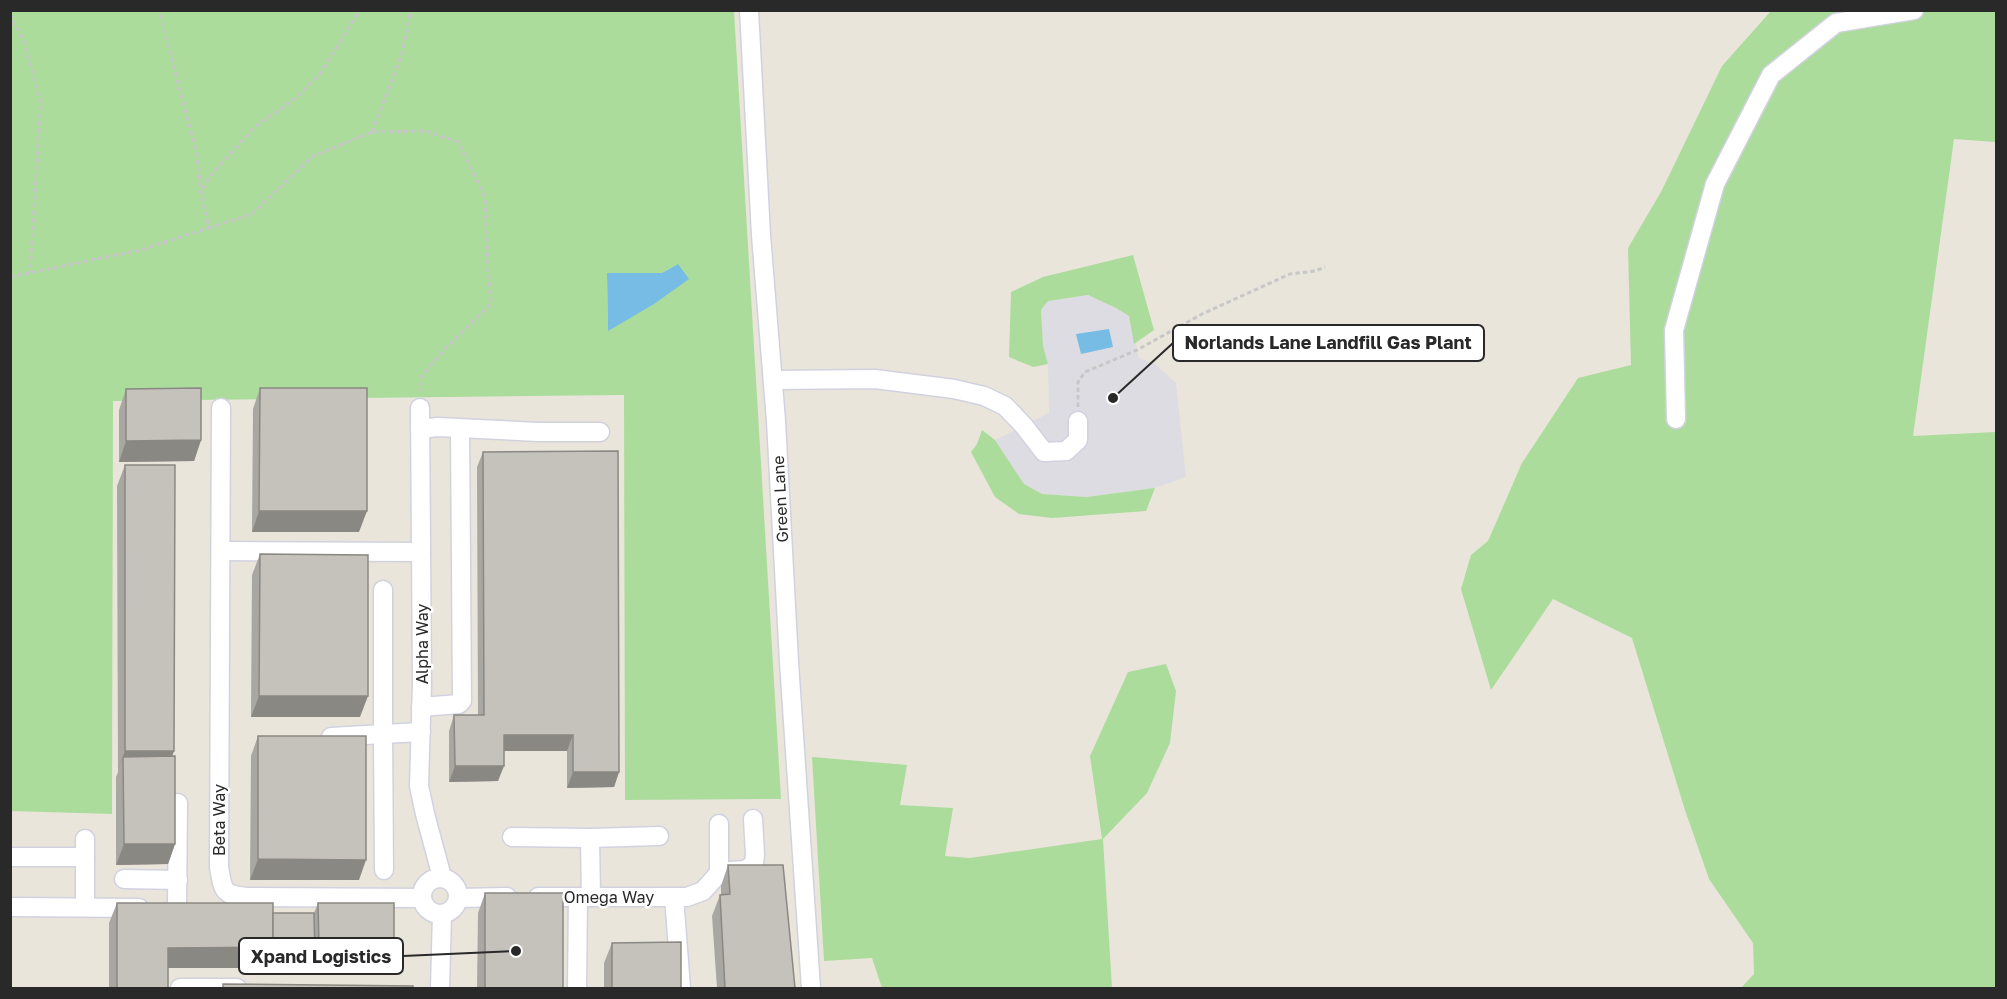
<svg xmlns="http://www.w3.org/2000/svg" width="2007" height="999" viewBox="0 0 2007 999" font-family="'Golos Text',sans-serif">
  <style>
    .industrial { fill: #dedce3 }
    .green { fill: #abdc9c; fill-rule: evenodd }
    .water { fill: #76bce4 }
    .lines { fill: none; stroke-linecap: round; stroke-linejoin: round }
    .minor-casing { stroke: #d1d2e0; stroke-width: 21 }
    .path { stroke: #c7c7c7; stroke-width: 3; stroke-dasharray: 4.5 3; stroke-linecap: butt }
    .minor { stroke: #fff; stroke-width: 18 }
    .wall { fill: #a9a7a1 }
    .shaded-wall { fill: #8a8883 }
    .building { fill: #c5c2bb; stroke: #8a8883; stroke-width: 1.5 }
    .labels { text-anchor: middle; stroke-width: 5; stroke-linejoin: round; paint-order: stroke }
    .street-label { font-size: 16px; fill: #292929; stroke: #fff }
    .leader { fill: none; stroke: #292929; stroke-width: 2 }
    .callout-dot { fill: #292929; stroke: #fff; stroke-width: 2 }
    .callout { fill: #fff; stroke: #292929; stroke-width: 2 }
    .callout-label { font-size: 18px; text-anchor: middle; font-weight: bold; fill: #292929 }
  </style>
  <rect width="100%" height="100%" fill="#eae5db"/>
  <polygon class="industrial" points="1088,295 1116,308 1129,316 1139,358 1154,363 1176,383 1186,477 1155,488 1086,497 1042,494 1024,484 995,440 1049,413 1048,364 1043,346 1041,310 1048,301"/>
  <g class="green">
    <path d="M11 11H734L781 799 625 800 624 395 113 401 112 814 11 811ZM678 264 608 331 607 274 662 273Z"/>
    <polygon points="1771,11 1996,11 1996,142 1954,139 1913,436 1996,432 1996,988 1741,988 1754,974 1753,943 1709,879 1685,810 1632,638 1553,599 1491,690 1461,589 1471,555 1488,541 1522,463 1578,378 1631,365 1628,248 1661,192 1722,66"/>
    <polygon points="1133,255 1154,330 1134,344 1129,316 1116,308 1088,295 1048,301 1041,310 1043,346 1048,364 1033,367 1009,357 1011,292 1043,277"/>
    <polygon points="982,430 995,440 1024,484 1042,494 1086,497 1155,488 1146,511 1052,518 1019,514 995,497 971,452 977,444"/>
    <polygon points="1166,664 1176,691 1170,743 1147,793 1103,839 1112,988 882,988 872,958 824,961 812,757 907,765 900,805 953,808 945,856 970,858 1102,839 1090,756 1128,672"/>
  </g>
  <g class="water">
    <polygon points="678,264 689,279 654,304 608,331 607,273 662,273"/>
    <polygon points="1109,329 1113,347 1081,354 1076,334"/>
  </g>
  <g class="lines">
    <defs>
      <g id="minor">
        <polyline points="749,10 761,235 776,421 789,662 811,988"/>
        <polyline points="773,380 875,379 954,389 984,396 1005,406 1024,426 1044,452 1066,451 1078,440 1078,421"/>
        <path d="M221 408 219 867C223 890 222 895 247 897L422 898"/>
        <polyline points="420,408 422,684 419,786 425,814 442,877"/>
        <polyline points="1676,419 1674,330 1715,184 1771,75 1836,23 1914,10"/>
        <polyline points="420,429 438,427 538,432 600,432"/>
        <polyline points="221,551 421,552"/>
        <polyline points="421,707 459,704 462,701 460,429"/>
        <polyline points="331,737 383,734 383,590"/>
        <polyline points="512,837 590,838 591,897"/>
        <polyline points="590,838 659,836"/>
        <polyline points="12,857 85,857"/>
        <polyline points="384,870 383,734 421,732"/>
        <polyline points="730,871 745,870 754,864 755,855 753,819"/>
        <circle cx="440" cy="896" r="18"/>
        <polyline points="124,879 178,880"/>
        <polyline points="538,897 687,897 703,891 719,873 719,824"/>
        <polyline points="674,897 681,988"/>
        <polyline points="458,898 507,897"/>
        <polyline points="11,907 139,908"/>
        <polyline points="85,907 85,839"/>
        <polyline points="177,908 178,803"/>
        <polyline points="180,988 237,988"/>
        <polyline points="440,988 442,914"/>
        <polyline points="577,988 578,897"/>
      </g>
    </defs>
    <use href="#minor" class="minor-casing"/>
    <g class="path">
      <polyline points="10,14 24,42 41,102 30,272"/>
      <polyline points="372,132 402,54 411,10"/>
      <polyline points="202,189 211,175 256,126 296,98 319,75 360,10"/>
      <polyline points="209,228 252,214 313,156 372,132 425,131 458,142 485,197 488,267 491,304 443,351 421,377 420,391"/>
      <polyline points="10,277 140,250 209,228 201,191 197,155 159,10"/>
      <polyline points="1078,407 1078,382 1085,372 1137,350 1202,314 1290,274 1315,271 1325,267"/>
    </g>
    <use href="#minor" class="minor"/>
  </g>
  <g class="wall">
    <polygon points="260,388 359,532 252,532 253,409"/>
    <polygon points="126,389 201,440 194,461 119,462 119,410"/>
    <polygon points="483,452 619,772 614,787 567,788 567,751 504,751 498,781 449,782 449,731 454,715 478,715 477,467"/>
    <polygon points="125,465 172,756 175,844 168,864 116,865 116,777 118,772 117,486"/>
    <polygon points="260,554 360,717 251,717 252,575"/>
    <polygon points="258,736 359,880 250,880 251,756"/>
    <polygon points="728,865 795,988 717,988 712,916 720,895 721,895 721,886"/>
    <polygon points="485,893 563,988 477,988 478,913"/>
    <polygon points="117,903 273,913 314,913 318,903 394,947 387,968 168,968 168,988 109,988 109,923"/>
    <polygon points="612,943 681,988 604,988 604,963"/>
  </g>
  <g class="shaded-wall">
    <polygon points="201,440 194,461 119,462 126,441"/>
    <polygon points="259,511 367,511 359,532 252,532"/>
    <polygon points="259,696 368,696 360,717 251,717"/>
    <polygon points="504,735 573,735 567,751 498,751"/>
    <polygon points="125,751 174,751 167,772 123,757 117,772"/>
    <polygon points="455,766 504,766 498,781 449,782"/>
    <polygon points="573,772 619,772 614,787 567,788"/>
    <polygon points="124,844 175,844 168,864 116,865"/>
    <polygon points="258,859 366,860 359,880 250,880"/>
    <polygon points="273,947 315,958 319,948 394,947 387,968 161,968 168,948"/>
  </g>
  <g class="building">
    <polygon points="201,388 201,440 126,441 126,389"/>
    <polygon points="260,388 367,388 367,511 259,511"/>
    <polygon points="618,451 619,772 573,772 573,735 504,735 504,766 455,766 454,715 484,715 483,452"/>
    <polygon points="125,465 175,465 174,751 125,751"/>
    <polygon points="260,554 368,555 368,696 259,696"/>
    <polygon points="258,736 366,736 366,860 258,859"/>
    <polygon points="175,756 175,844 124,844 123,757"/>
    <polygon points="728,865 783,865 795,988 725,988 720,895 730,894"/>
    <rect x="485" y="893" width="78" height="95"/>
    <polygon points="117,903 273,903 273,947 168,948 168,988 117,988"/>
    <polygon points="318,903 394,903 394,947 319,948"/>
    <polygon points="273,913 314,913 315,958 269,958 273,947"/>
    <polygon points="681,942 681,988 612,988 612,943"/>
    <polygon points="223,984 413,986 413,988 223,988"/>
  </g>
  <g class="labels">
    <g class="street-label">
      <text transform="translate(780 499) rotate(-93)" y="6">Green Lane</text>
      <text transform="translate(422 644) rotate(-90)" y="6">Alpha Way</text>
      <text transform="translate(219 820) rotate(-90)" y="6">Beta Way</text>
      <text x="609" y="903">Omega Way</text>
    </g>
  </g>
  <path class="leader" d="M1113 398L1173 343M516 951L403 956"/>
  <g class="callout-dot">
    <circle cx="1113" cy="398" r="6"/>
    <circle cx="516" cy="951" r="6"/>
  </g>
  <g class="callout">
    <rect x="1173" y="325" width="311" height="36" rx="6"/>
    <rect x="239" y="938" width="164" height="36" rx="6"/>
  </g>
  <g class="callout-label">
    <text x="1328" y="349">Norlands Lane Landfill Gas Plant</text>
    <text x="321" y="963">Xpand Logistics</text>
  </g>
  <rect width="2007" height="999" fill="none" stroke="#292929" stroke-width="24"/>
</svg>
